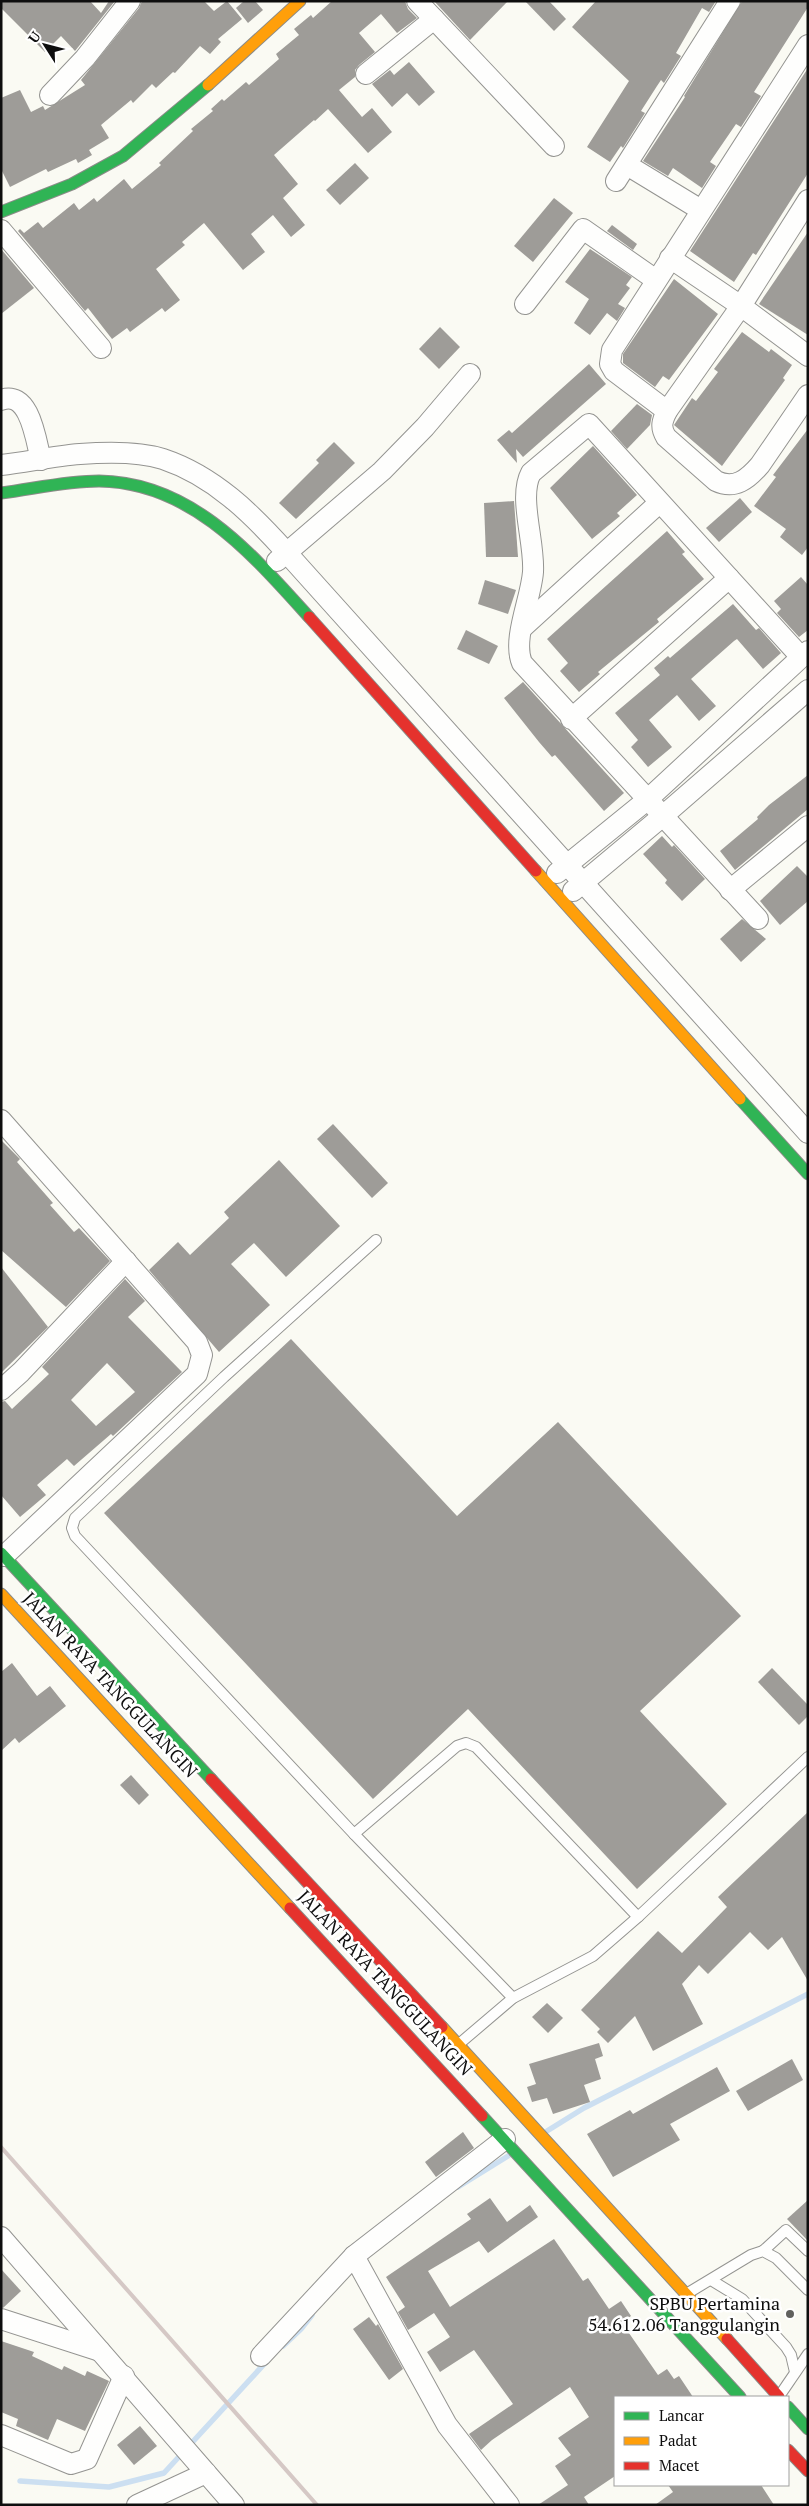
<svg xmlns="http://www.w3.org/2000/svg" width="809" height="2506" viewBox="0 0 809 2506" font-family="'PT Serif',serif">
  <style>
    .lines { fill: none; stroke-linecap: round; stroke-linejoin: round }
    .stream { stroke: #ccdff1; stroke-width: 5.5 }
    .building { fill: #9e9c98; fill-rule: evenodd }
    .lane-casing { stroke: #949491; stroke-width: 12 }
    .street-casing { stroke: #949491; stroke-width: 22 }
    .fast-casing { stroke: #8b8b88; stroke-width: 13 }
    .slow-casing { stroke: #8b8b88; stroke-width: 13 }
    .jam-casing { stroke: #8b8b88; stroke-width: 13 }
    .lane { stroke: #fefefd; stroke-width: 10 }
    .street { stroke: #fefefd; stroke-width: 20 }
    .fast { stroke: #30b455; stroke-width: 11 }
    .slow { stroke: #ff9f0a; stroke-width: 11 }
    .jam { stroke: #e5322d; stroke-width: 11 }
    .rail { stroke: #d5c8c5; stroke-width: 4 }
    .poi-dot { fill: #61615e; stroke: #fff; stroke-width: 2 }
    .labels { text-anchor: middle; stroke-width: 5; stroke-linejoin: round; paint-order: stroke }
    .street-label { font-size: 18px; fill: #0e0e0e; stroke: #fff }
    .poi-label { font-size: 18px; fill: #0e0e0e; stroke: #fff; text-anchor: end }
  </style>
  <rect width="100%" height="100%" fill="#fafaf3"/>
  <g class="lines">
    <g class="stream">
      <polyline points="547,2131 584,2108 808,1994"/>
      <polyline points="458,2187 508,2156"/>
      <polyline points="283,2346 301,2329 312,2315"/>
      <polyline points="20,2481 109,2487 164,2473 267,2361"/>
    </g>
  </g>
  <g class="building">
    <polygon points="1,1 90,1 101,13 109,1 115,1 75,51 61,36 45,52 1,8"/>
    <polygon points="142,1 204,1 214,11 227,1 242,19 218,39 221,42 210,54 200,46 175,73 173,72 156,88 152,84 133,103 131,100 101,125 109,138 89,150 92,155 78,163 76,159 48,172 46,169 10,187 1,169 1,98 20,90 31,112 43,106 45,110 85,85 81,80 139,8"/>
    <polygon points="244,1 255,1 263,10 248,23 236,8"/>
    <polygon points="332,1 405,1 408,9 417,18 397,33 381,14 359,33 375,52 359,65 355,70 355,77 339,90 362,117 372,108 392,132 368,153 328,109 315,121 314,120 274,155 298,184 283,198 305,225 291,237 273,215 251,234 265,252 243,270 204,223 182,242 185,245 156,269 180,300 165,312 162,308 130,332 127,328 112,339 88,308 85,311 18,231 20,229 24,233 38,222 43,228 74,203 79,210 94,198 97,202 124,179 132,189 161,165 159,163 193,131 191,129 213,111 211,109 222,99 224,101 246,82 249,85 279,59 276,54 299,35 294,29 311,15 313,18"/>
    <polygon points="434,1 508,1 470,40"/>
    <polygon points="525,1 549,1 566,19 554,31"/>
    <polygon points="596,1 716,1 709,12 702,8 676,53 681,56 664,83 661,80 657,86 641,111 645,113 623,148 621,146 610,162 587,147 629,81 572,27"/>
    <polygon points="742,1 808,1 808,7 754,92 761,96 741,127 736,124 710,162 716,166 702,188 673,168 668,176 643,161 685,97 684,96"/>
    <polygon points="409,62 435,92 419,106 407,93 392,107 372,84 390,70 394,75"/>
    <polygon points="808,68 808,173 756,255 753,253 734,282 690,251"/>
    <polygon points="355,163 369,178 340,205 326,190"/>
    <polygon points="554,198 573,213 533,262 514,246"/>
    <polygon points="612,225 637,244 633,250 607,231"/>
    <polygon points="808,232 808,335 759,304"/>
    <polygon points="1,249 34,288 1,314"/>
    <polygon points="590,249 632,277 626,285 630,288 618,304 625,308 617,321 607,313 590,335 574,323 589,299 565,282"/>
    <polygon points="674,279 718,314 669,380 663,376 655,387 623,363 623,354"/>
    <polygon points="440,327 460,347 439,369 419,349"/>
    <polygon points="742,332 769,352 771,349 792,365 783,378 785,380 722,466 674,425 692,398 696,401 718,372 714,369"/>
    <polygon points="589,364 606,384 523,457 516,449 517,463 497,440 509,430 512,433"/>
    <polygon points="637,404 652,415 650,425 627,449 611,431"/>
    <polygon points="808,429 808,547 802,555 780,537 786,529 754,506 776,477 773,475"/>
    <polygon points="334,442 355,463 296,519 279,503 319,463 316,460"/>
    <polygon points="593,446 637,495 617,513 620,516 592,539 550,488"/>
    <polygon points="740,498 752,512 719,542 706,528"/>
    <polygon points="514,501 518,557 486,557 484,503"/>
    <polygon points="667,531 685,552 682,554 704,579 657,619 659,622 598,672 600,674 579,692 560,671 568,663 547,639"/>
    <polygon points="801,577 808,585 808,630 799,637 777,613 781,609 774,601"/>
    <polygon points="485,580 516,590 508,614 478,604"/>
    <polygon points="733,604 756,630 759,628 781,653 763,669 737,639 734,641 691,679 716,706 699,721 677,695 649,720 672,747 648,767 631,747 638,740 615,713 660,675 654,668 668,656 670,658"/>
    <polygon points="466,630 498,646 489,664 457,649"/>
    <polygon points="523,682 624,793 604,811 555,755 552,757 539,742 504,698"/>
    <polygon points="808,775 808,809 735,870 720,851 758,819 757,817 769,805"/>
    <polygon points="662,836 672,847 674,845 705,879 682,901 665,883 667,880 643,854"/>
    <polygon points="797,866 808,877 808,901 780,925 760,901"/>
    <polygon points="742,919 766,939 741,962 720,939"/>
    <polygon points="333,1124 388,1183 372,1198 317,1139"/>
    <polygon points="1,1140 20,1159 17,1162 53,1203 50,1205 74,1232 79,1228 110,1261 66,1307 1,1250"/>
    <polygon points="279,1160 340,1226 286,1277 254,1243 231,1264 270,1305 219,1352 149,1270 178,1242 190,1255 229,1218 224,1212"/>
    <polygon points="1,1267 48,1327 1,1373"/>
    <path d="M125 1279 145 1301 128 1317 182 1372 113 1436 111 1434 74 1466 67 1459 37 1485 46 1495 20 1517 1 1495V1402L5 1401 12 1409 49 1374 42 1367ZM107 1363 135 1392 96 1426 71 1400Z"/>
    <polygon points="291,1339 457,1516 558,1422 741,1616 640,1711 727,1804 637,1889 468,1709 373,1799 104,1513"/>
    <polygon points="12,1663 37,1696 50,1686 66,1706 19,1743 15,1738 1,1751 1,1672"/>
    <polygon points="772,1668 808,1705 808,1716 799,1725 758,1682"/>
    <polygon points="131,1775 149,1795 139,1805 120,1785"/>
    <polygon points="808,1812 808,1981 782,1937 768,1950 750,1932 708,1974 699,1965 682,1984 703,2024 653,2051 635,2016 608,2043 597,2032 600,2029 581,2010 658,1931 682,1953 727,1907 718,1897"/>
    <polygon points="547,2003 563,2018 548,2033 532,2017"/>
    <polygon points="599,2043 603,2056 595,2059 601,2079 584,2085 590,2102 553,2114 547,2098 532,2102 527,2087 536,2084 529,2064"/>
    <polygon points="792,2059 803,2080 748,2111 736,2091"/>
    <polygon points="717,2067 730,2091 670,2124 680,2140 613,2177 587,2134 630,2110 633,2114"/>
    <polygon points="463,2132 474,2148 436,2177 425,2162"/>
    <polygon points="490,2198 507,2222 530,2205 538,2217 488,2253 479,2241 428,2271 450,2307 554,2239 583,2281 588,2278 609,2309 621,2301 631,2316 622,2323 658,2375 667,2369 674,2379 679,2376 693,2397 615,2397 615,2476 584,2497 589,2505 538,2505 568,2485 555,2466 571,2455 558,2438 589,2417 570,2387 492,2440 481,2450 469,2434 513,2404 474,2350 440,2372 427,2352 450,2337 434,2313 408,2330 398,2312 405,2307 386,2277 471,2219 467,2214"/>
    <polygon points="808,2200 808,2241 787,2219"/>
    <polygon points="1,2269 21,2291 3,2308 1,2307"/>
    <polygon points="369,2317 376,2326 378,2324 403,2369 389,2380 353,2329"/>
    <polygon points="1,2341 34,2352 32,2356 62,2370 64,2366 85,2376 87,2371 109,2381 85,2431 57,2419 48,2440 16,2426 18,2419 1,2412"/>
    <polygon points="140,2426 157,2446 134,2465 117,2445"/>
    <polygon points="668,2485 761,2485 774,2505 655,2505 673,2492"/>
  </g>
  <g class="lines">
    <defs>
      <g id="lane">
        <polyline points="376,1240 224,1377 75,1518 72,1528 75,1536 354,1834 457,1746 466,1743 476,1747 638,1917"/>
        <polyline points="354,1834 513,1998"/>
        <polyline points="459,2044 513,1998 593,1956 638,1917 808,1757"/>
        <polyline points="763,2251 786,2230 808,2251"/>
        <polyline points="711,2280 742,2299 786,2347 791,2355 795,2372"/>
        <polyline points="688,2293 751,2255 763,2251 776,2258 808,2290"/>
        <polyline points="780,2395 808,2354"/>
      </g>
      <g id="street">
        <polyline points="417,1 554,146"/>
        <polyline points="366,74 434,19"/>
        <polyline points="50,95 85,58 130,1"/>
        <polyline points="627,165 701,210"/>
        <polyline points="616,181 730,1"/>
        <path d="M808 200 741 306 667 411C662 421 660 427 666 437L716 481C735 490 748 479 760 465L808 395"/>
        <polyline points="1,230 101,348"/>
        <polyline points="670,258 741,306 808,356"/>
        <polyline points="525,304 583,229 656,280"/>
        <path d="M1 400C30 389 36 441 41 460"/>
        <polyline points="667,411 614,371 610,364 612,350 808,45"/>
        <path d="M1 465C27 462 54 456 80 454 106 452 138 451 163 459 214 476 252 514 286 552L808 1133"/>
        <polyline points="277,561 382,471 425,427 470,374"/>
        <polyline points="523,627 659,503"/>
        <polyline points="571,719 729,578"/>
        <polyline points="557,873 647,800 808,651"/>
        <polyline points="730,890 808,826"/>
        <polyline points="573,891 664,815 808,690"/>
        <path d="M758 919 522 663C512 639 531 599 533 572 535 542 518 497 531 473L589 424 801 657"/>
        <polyline points="1,1120 197,1342 202,1355 197,1374 4,1556"/>
        <polyline points="1,1390 21,1372 126,1261"/>
        <polyline points="1,2237 234,2505"/>
        <polyline points="354,2256 447,2425 509,2505"/>
        <polyline points="1,2319 100,2351"/>
        <polyline points="261,2356 354,2256 505,2139"/>
        <polyline points="1,2435 71,2464 87,2459 124,2376"/>
        <polyline points="137,2505 206,2473"/>
      </g>
      <g id="fast">
        <polyline points="1,212 72,184 123,156 208,85"/>
        <path d="M1 493C33 489 66 481 99 481 191 482 252 554 309 617"/>
        <polyline points="740,1099 808,1174"/>
        <polyline points="1,1553 211,1779"/>
        <polyline points="482,2116 740,2397"/>
        <polyline points="788,2407 808,2429"/>
      </g>
      <g id="slow">
        <polyline points="208,85 300,1"/>
        <polyline points="536,871 740,1099"/>
        <polyline points="1,1594 290,1908"/>
        <polyline points="442,2027 727,2339"/>
      </g>
      <g id="jam">
        <polyline points="309,617 536,871"/>
        <polyline points="211,1779 442,2027"/>
        <polyline points="290,1908 482,2116"/>
        <polyline points="727,2339 779,2397"/>
        <polyline points="788,2450 808,2471"/>
      </g>
    </defs>
    <use href="#lane" class="lane-casing"/>
    <use href="#street" class="street-casing"/>
    <use href="#fast" class="fast-casing"/>
    <use href="#slow" class="slow-casing"/>
    <use href="#jam" class="jam-casing"/>
    <use href="#lane" class="lane"/>
    <use href="#street" class="street"/>
    <use href="#fast" class="fast"/>
    <use href="#slow" class="slow"/>
    <use href="#jam" class="jam"/>
    <polyline class="rail" points="1,2147 317,2505"/>
  </g>
  <circle class="poi-dot" cx="790" cy="2314" r="5"/>
  <g class="labels">
    <g class="street-label">
      <text transform="translate(110 1685) rotate(47)" y="6">JALAN RAYA TANGGULANGIN</text>
      <text transform="translate(385 1983) rotate(47)" y="6">JALAN RAYA TANGGULANGIN</text>
    </g>
    <g class="poi-label">
      <text x="780" y="2310">SPBU Pertamina<tspan x="780" dy="21">54.612.06 Tanggulangin</tspan></text>
    </g>
  </g>
  <rect width="809" height="2506" fill="none" stroke="#0e0e0e" stroke-width="5"/>
  <rect x="614" y="2396" width="175" height="90" fill="#ffffff" stroke="#9f9f9f"/>
  <rect x="624" y="2412" width="25" height="8" fill="#30b455" stroke="#9f9f9f"/>
  <text x="659" y="2421" font-size="15" fill="#0e0e0e">Lancar</text>
  <rect x="624" y="2437" width="25" height="8" fill="#ff9f0a" stroke="#9f9f9f"/>
  <text x="659" y="2446" font-size="15" fill="#0e0e0e">Padat</text>
  <rect x="624" y="2462" width="25" height="8" fill="#e5322d" stroke="#9f9f9f"/>
  <text x="659" y="2471" font-size="15" fill="#0e0e0e">Macet</text>
  <g transform="translate(45 45) rotate(306)" stroke="#ffffff" stroke-width="4" paint-order="stroke">
  <path d="M0-4L9 19L0 12L-9 19Z" fill="#0e0e0e"/>
  <text y="-8" font-size="14" font-weight="bold" text-anchor="middle" fill="#0e0e0e">U</text>
  </g>
</svg>
